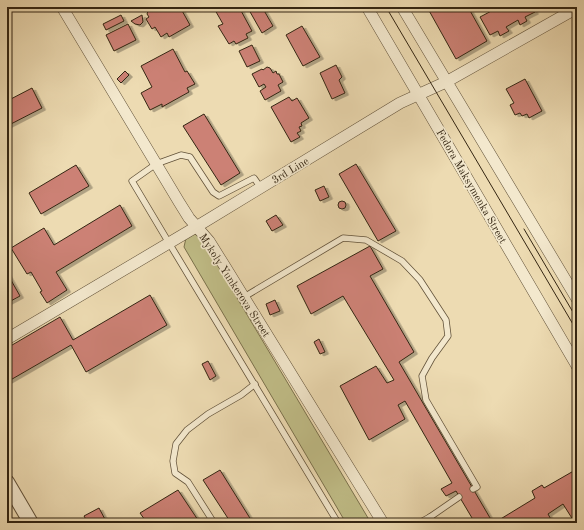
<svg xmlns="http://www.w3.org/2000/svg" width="584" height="530" viewBox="0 0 584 530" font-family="'Old Standard TT',serif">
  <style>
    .green { fill: #c0bd87; stroke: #7a714c }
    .building { fill: #cc8175; stroke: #332512; filter: url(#shadow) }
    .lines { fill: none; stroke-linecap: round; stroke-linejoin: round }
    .service-casing { stroke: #62523a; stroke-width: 7 }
    .minor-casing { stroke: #62523a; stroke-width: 12 }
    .tertiary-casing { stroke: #62523a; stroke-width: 16 }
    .service { stroke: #f3e8cd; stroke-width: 5.5 }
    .minor { stroke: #f3e8cd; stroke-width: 11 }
    .tertiary { stroke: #f3e8cd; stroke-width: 14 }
    .tram { stroke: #332512; stroke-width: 1 }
    .labels { text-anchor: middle; stroke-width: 3.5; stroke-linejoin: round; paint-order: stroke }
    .street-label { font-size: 11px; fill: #332512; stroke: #f3e8cd }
  </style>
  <defs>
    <filter id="shadow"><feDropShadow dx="3.5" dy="2" stdDeviation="0" flood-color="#0004"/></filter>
  </defs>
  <rect width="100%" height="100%" fill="#eddbb2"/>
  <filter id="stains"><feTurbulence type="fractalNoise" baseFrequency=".005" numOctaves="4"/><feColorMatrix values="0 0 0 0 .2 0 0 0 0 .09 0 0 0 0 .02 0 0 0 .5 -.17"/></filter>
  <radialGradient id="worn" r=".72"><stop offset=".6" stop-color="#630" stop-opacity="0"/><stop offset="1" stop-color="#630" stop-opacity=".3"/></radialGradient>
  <polygon class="green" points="193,234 199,234 371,523 346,523 184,247 186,238"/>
  <g class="building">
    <polygon points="153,7 157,7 159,9 163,7 180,7 190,25 169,37 167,33 161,37 155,27 152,29 146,19 149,17 147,14 148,11 149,9"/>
    <polygon points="221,7 239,7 252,31 246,34 248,38 236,44 234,41 229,44 218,26 223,24 215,10"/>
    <polygon points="255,7 262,7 273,26 262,33 249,10"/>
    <polygon points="427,7 468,7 487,41 456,59"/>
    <polygon points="499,7 532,7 535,12 525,17 527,21 520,25 518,20 506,27 509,31 500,36 498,31 490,35 480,17"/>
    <polygon points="121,15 124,21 106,30 103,24"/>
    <polygon points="142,15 143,22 140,25 135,24 131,21"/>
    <polygon points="128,24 136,40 114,51 106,35"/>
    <polygon points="302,26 320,57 303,66 286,35"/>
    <polygon points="252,45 260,61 247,67 239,51"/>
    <polygon points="173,49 185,72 187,71 195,84 187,88 189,92 162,107 162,104 150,110 141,93 152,87 141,66"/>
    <polygon points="336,65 342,77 339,80 345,93 332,99 320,73"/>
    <polygon points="267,67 270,68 273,73 276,71 277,74 279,74 283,82 278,85 281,91 265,100 260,91 266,87 264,84 259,87 252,74 262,69 263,70"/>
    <polygon points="125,71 129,75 121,83 117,79"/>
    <polygon points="525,79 542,111 529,118 527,114 522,116 520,113 515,115 510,105 514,103 506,89"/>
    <polygon points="32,88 42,108 7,126 7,101"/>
    <polygon points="289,97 292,101 297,98 309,118 301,123 302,126 299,127 301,131 297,133 300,137 291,142 271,107"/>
    <polygon points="204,114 240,173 221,185 183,126"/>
    <polygon points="356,164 396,231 378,241 339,174"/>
    <polygon points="76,165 89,186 41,214 29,193"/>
    <polygon points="324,186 329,197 320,201 315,190"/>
    <circle cx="342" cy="205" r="4"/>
    <polygon points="120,205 132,226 56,272 67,290 47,303 40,292 42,291 31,272 27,274 11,248 44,228 54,245"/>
    <polygon points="276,215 283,225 272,231 266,221"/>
    <polygon points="370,246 383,269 370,276 414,352 399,362 493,523 475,523 456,491 446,496 441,489 452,483 405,401 398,405 405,419 369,440 340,386 376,366 387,383 394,380 343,296 311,314 297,286"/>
    <polygon points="7,273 20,296 7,303"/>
    <polygon points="150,295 167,325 86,372 71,345 7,382 7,348 60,317 73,340"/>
    <polygon points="275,300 280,311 270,315 266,304"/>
    <polygon points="319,339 325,352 320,354 314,342"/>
    <polygon points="208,361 216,376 210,380 202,364"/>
    <polygon points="577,469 577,523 575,523 563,504 548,514 553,523 494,523 535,498 532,491 542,485 544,488"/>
    <polygon points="220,470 253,523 231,523 203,480"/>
    <polygon points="178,490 200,523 147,523 140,513"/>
    <polygon points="99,508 107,523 88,523 84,516"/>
  </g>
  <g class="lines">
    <defs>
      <g id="service">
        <polyline points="261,188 254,178 219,196 213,192 190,157 181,155 156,164 132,181 169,243 338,523"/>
        <polyline points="244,297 343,238 366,240 402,261 420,280 446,320 448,336 432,358 422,376 426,400 477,487 473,489"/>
        <polyline points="430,517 434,523"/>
        <polyline points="214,523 188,482 175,473 173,461 176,444 187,430 208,414 241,395 255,384"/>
        <polyline points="419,523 430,517 459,497"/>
      </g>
      <g id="minor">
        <polyline points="62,7 179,202 189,218 209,241 224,265 383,523"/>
        <polyline points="367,7 577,366"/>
        <polyline points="402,7 577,299"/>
        <polyline points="7,339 196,227 400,103 446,82 577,8"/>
      </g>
      <polyline id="tertiary" points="7,482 31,523"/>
    </defs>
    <use href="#service" class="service-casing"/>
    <use href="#minor" class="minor-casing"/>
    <use href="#tertiary" class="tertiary-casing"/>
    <use href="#service" class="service"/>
    <use href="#minor" class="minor"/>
    <use href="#tertiary" class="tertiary"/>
    <g class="tram">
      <polyline points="386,7 577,331"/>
      <polyline points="524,229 577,319"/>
    </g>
  </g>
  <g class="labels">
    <g class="street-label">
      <text transform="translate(290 170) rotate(-31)" y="4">3rd Line</text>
      <text transform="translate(472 186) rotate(60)" y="4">Fedora Maksymenka Street</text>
      <text transform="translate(235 285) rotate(57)" y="4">Mykoly Yunkerova Street</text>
    </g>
  </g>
  <rect width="584" height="530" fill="none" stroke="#eddbb2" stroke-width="24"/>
  <rect x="8" y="8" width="568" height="514" fill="none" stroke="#332512" stroke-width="2"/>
  <rect x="12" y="12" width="560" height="506" fill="none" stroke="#332512"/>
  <rect width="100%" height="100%" filter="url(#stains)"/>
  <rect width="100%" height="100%" fill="url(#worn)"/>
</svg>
